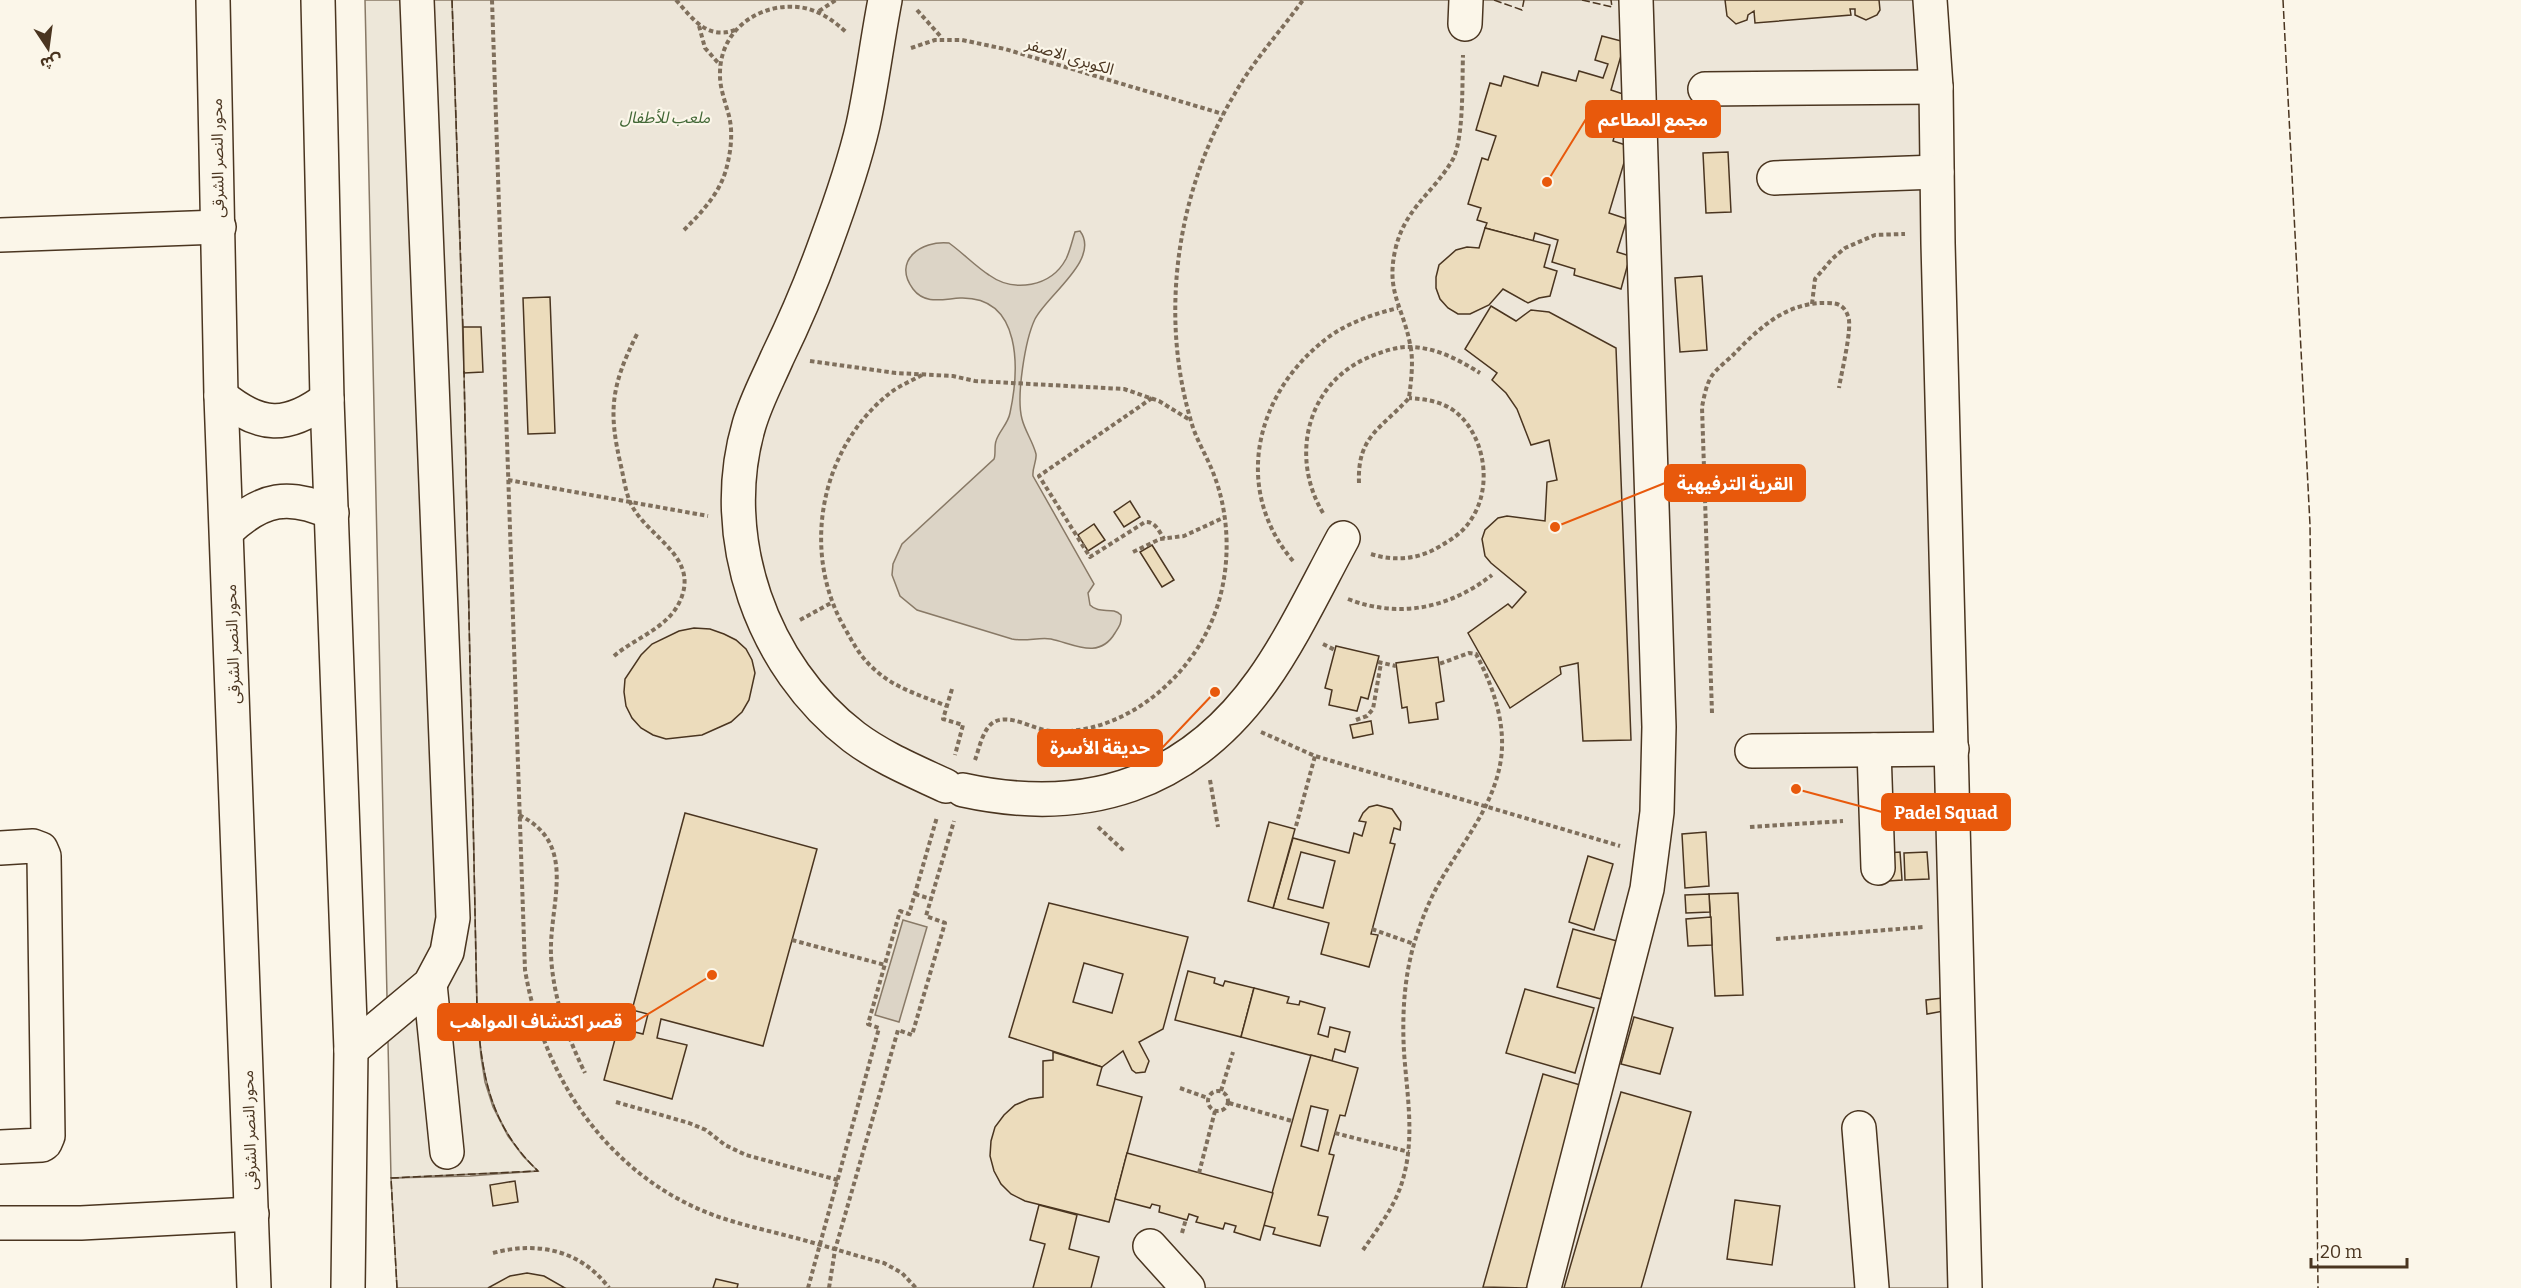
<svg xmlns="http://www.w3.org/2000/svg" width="2521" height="1288" viewBox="0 0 2521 1288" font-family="Bitter,'Noto Sans Arabic',serif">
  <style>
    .green { fill: #ede6d9; stroke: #887966; stroke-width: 1.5 }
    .parking { fill: #ede7d9; stroke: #887966; stroke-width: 1.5 }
    .water { fill: #dcd4c6; stroke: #887966; stroke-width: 1.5 }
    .building { fill: #ecdcbc; stroke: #4a3520; stroke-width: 1.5; fill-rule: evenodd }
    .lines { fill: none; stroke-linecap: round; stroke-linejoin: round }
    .minor-casing { stroke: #4a3520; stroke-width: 36 }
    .major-casing { stroke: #4a3520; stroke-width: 36 }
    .path { stroke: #7f6f5c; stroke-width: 4; stroke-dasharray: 4.5 3; stroke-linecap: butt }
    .minor { stroke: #fbf6e9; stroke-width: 33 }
    .major { stroke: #fbf6e9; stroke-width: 33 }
    .fence { stroke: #4a3520; stroke-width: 1.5; stroke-dasharray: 8 3; stroke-linecap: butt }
    .labels { text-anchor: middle; stroke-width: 4.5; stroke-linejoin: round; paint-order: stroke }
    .street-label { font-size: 16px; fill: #4a3520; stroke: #fbf6e9 }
    .park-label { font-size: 16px; font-style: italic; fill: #436837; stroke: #fbf6e9 }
    .leader { fill: none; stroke: #e8590c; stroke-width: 2 }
    .callout-dot { fill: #e8590c; stroke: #fbf6e9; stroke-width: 2 }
    .callout { fill: #e8590c; stroke: #e8590c; stroke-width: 2 }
    .callout-label { font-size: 18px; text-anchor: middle; font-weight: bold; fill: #fff }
  </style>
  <rect width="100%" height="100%" fill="#fbf6e9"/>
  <path class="green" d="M452 0H1943L1974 1288H397L391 1178 470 1176 537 1171C489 1123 482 1075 477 1011L464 373Z"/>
  <polygon class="parking" points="365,0 452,0 464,373 477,1011 481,1057 485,1082 493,1107 508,1136 523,1156 538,1171 391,1178"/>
  <g class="water">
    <path d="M1080 231C1101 259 1047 295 1035 319 1025 340 1016 397 1022 419 1025 431 1033 442 1036 454 1037 461 1032 468 1033 476L1094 584 1088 593 1090 605C1100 615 1112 606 1121 615 1122 623 1119 627 1115 633 1099 660 1074 644 1051 639 1038 637 1026 642 1012 639L917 610 900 596 892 575 893 564 902 544 994 459C996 454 994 447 996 441 999 431 1008 424 1010 413 1019 371 1023 296 960 298 943 299 925 305 913 289 892 261 921 240 949 243 963 253 975 266 989 275 1014 293 1051 287 1066 259 1070 251 1072 241 1075 232Z"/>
    <polygon points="903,920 927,927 899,1022 875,1015"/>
  </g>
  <g class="building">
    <polygon points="1725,0 1879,0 1880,10 1877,15 1866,20 1855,15 1855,9 1850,9 1851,15 1755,23 1754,11 1748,15 1747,20 1736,24 1727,16"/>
    <polygon points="1602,36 1625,42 1611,90 1626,95 1613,141 1629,146 1609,213 1627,219 1617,252 1630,256 1621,289 1574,275 1575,269 1552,262 1558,240 1535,233 1533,241 1485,228 1487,223 1477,220 1481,208 1468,204 1482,158 1488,160 1496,136 1476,130 1490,83 1501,86 1504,76 1538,86 1542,72 1576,81 1579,71 1603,78 1608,64 1595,60"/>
    <polygon points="1728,152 1731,212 1706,213 1703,153"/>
    <polygon points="1485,228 1550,245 1544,267 1557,271 1550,296 1539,298 1528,303 1503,289 1489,305 1470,314 1458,314 1448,308 1440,299 1436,288 1436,277 1439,265 1456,250 1467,247 1479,248"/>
    <polygon points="1702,276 1707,350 1680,352 1675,278"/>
    <polygon points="550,297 555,433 528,434 523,298"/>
    <polygon points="1491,306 1516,321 1531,310 1549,312 1616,348 1631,740 1583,741 1578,663 1560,667 1561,674 1510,708 1468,633 1508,604 1512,608 1526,592 1491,563 1485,556 1482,539 1485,530 1498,518 1507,516 1545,521 1547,482 1557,480 1549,440 1531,445 1517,409 1506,393 1492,380 1497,373 1465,349"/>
    <polygon points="463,327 481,327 483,372 464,373"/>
    <polygon points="1130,501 1140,517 1124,527 1114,512"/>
    <polygon points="1094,524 1105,540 1088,551 1078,535"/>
    <polygon points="1152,545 1174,580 1162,587 1140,552"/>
    <polygon points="694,628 710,629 724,634 736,640 746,649 752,660 755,673 749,700 742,712 731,722 702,735 666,739 653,735 641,728 632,718 626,706 624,692 625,679 641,655 652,644 679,631"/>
    <polygon points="1336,646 1379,656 1368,699 1361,697 1357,711 1329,705 1332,690 1325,688"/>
    <polygon points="1438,657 1444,701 1436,703 1438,719 1409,723 1407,707 1402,708 1396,663"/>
    <polygon points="1371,721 1373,734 1353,738 1350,725"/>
    <path d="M1377 805 1392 809 1401 822 1400 830 1394 828 1390 843 1395 844 1371 934 1378 935 1369 967 1321 954 1329 923 1273 908 1293 838 1349 853 1354 833 1362 836 1366 822 1359 821 1363 813 1369 807ZM1301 852 1335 861 1323 908 1288 899Z"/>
    <polygon points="685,813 817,849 763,1046 661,1019 657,1038 687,1045 672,1099 604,1080 618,1028 643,1034 648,1014 632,1010"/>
    <polygon points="1269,822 1295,829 1273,908 1248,901"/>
    <polygon points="1706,832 1709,886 1685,888 1682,834"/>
    <polygon points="1900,852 1902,880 1889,881 1887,853"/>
    <polygon points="1927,852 1929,879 1905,880 1904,853"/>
    <polygon points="1588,856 1613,864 1594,930 1569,922"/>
    <polygon points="1738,893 1743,995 1715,996 1709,894"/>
    <polygon points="1709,894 1710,912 1686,913 1685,895"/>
    <path d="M1049 903 1188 937 1163 1029 1139 1042 1149 1061 1145 1072 1136 1073 1132 1070 1123 1051 1102 1067 1009 1037ZM1084 963 1123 974 1112 1013 1073 1002Z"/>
    <polygon points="1711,917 1712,945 1688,946 1686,919"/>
    <polygon points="1573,929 1617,941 1601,999 1557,987"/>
    <polygon points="1188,971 1215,978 1214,983 1223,986 1225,981 1254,988 1241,1037 1175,1020"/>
    <polygon points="1254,988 1289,997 1287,1003 1299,1005 1300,1001 1325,1008 1318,1034 1328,1037 1330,1027 1350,1032 1345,1052 1335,1049 1332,1061 1241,1037"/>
    <polygon points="1525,989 1594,1008 1575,1073 1506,1053"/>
    <polygon points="1942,998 1944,1011 1927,1014 1926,1000"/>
    <polygon points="1634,1017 1673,1028 1660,1074 1621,1064"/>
    <polygon points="1053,1052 1102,1067 1097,1085 1142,1097 1109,1222 1025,1201 1011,1194 1001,1184 994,1171 990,1156 991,1141 995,1127 1004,1115 1015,1105 1029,1099 1043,1097 1043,1061 1053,1060"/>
    <path d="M1311 1055 1358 1068 1345 1116 1340 1115 1329 1154 1334 1155 1318 1215 1328 1217 1320 1246 1273 1234 1275 1228 1263 1225ZM1311 1106 1328 1110 1318 1151 1301 1146Z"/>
    <polygon points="1543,1074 1587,1087 1530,1288 1483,1287"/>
    <polygon points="1621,1092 1691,1112 1641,1288 1564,1288"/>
    <polygon points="1127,1153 1273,1193 1260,1240 1234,1232 1236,1226 1225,1223 1223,1229 1196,1222 1198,1217 1189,1214 1187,1220 1159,1212 1160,1206 1152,1204 1150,1208 1115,1199"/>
    <polygon points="515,1181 518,1202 493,1206 490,1185"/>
    <polygon points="1735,1200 1780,1206 1772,1265 1727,1259"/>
    <polygon points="1039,1205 1077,1215 1069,1249 1099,1257 1091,1288 1033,1288 1045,1244 1030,1240"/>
    <polygon points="527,1273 544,1276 565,1288 488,1288 510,1276"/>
    <polygon points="716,1279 738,1284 737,1288 713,1288"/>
  </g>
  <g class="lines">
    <defs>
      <g id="minor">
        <path d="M885 0C877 41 872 84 863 125 854 164 840 204 826 242 812 281 795 321 777 358 767 381 756 401 749 425 716 537 762 667 854 737 882 758 914 771 946 786"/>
        <polyline points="1930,0 1936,87 1938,243 1965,1288"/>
        <polyline points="1465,24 1466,0"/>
        <polyline points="1705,89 1936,87"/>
        <polyline points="1774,178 1937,172"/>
        <polyline points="0,235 219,227"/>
        <polyline points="1874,750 1878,868"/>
        <polyline points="1752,751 1952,749"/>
        <path d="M963 790C1086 817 1188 785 1262 681 1292 639 1318 584 1343 538"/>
        <polyline points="0,848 33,846 41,849 44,856 48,1136 45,1143 42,1145 0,1147"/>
        <polyline points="430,984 447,1152"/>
        <polyline points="351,1050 430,984 447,952 453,918 417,0"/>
        <polyline points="1859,1128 1872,1288"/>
        <polyline points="0,1223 81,1223 252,1214"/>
        <polyline points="1150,1246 1188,1288"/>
        <polyline points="1544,1288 1647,889 1657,812 1659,727 1636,0"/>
      </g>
      <g id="major">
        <polyline points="213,0 221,396 254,1288"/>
        <polyline points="318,0 327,399 351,1050 348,1288"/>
        <path d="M221 396C260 428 287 429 327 399"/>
        <path d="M228 530C262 498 289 493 332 513"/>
      </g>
    </defs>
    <use href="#minor" class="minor-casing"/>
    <use href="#major" class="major-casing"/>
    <g class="path">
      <path d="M492 0 525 970C542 1070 598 1161 692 1206 723 1221 758 1228 792 1237 823 1245 853 1255 884 1263L902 1273 916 1288"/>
      <path d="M676 0C693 19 707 40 735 30"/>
      <polyline points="917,10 942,38"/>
      <polyline points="819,11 836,0"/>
      <polyline points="699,26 705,48 720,65"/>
      <polyline points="911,48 935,40 962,40 1005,49 1223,114"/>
      <path d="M684 230C702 212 721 192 727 166 731 150 733 132 729 116 726 104 720 89 720 76 719 41 742 15 776 8 805 3 824 12 846 32"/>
      <polyline points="1812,304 1815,279 1832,259 1845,248 1875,235 1905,234"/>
      <polyline points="810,361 896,373 953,376 975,381 1124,389 1159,401 1190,420"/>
      <path d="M922 375C911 381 899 386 890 393 821 447 801 549 843 625 852 641 860 657 874 669 894 688 922 696 947 706"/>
      <path d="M1152 398 1039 476 1090 557 1145 522C1155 521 1159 531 1164 539"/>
      <polyline points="508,480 708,516"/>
      <path d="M1359 483C1357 436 1381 429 1409 398 1411 381 1414 361 1410 344 1403 307 1386 292 1395 251 1404 208 1434 193 1453 159 1464 137 1462 81 1463 55"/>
      <path d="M1323 513C1290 458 1306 385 1367 358 1381 352 1397 346 1412 347 1437 348 1459 360 1480 373"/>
      <polyline points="1133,552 1160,539 1184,536 1225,517"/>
      <path d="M1371 554C1393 561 1416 560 1437 548 1451 540 1464 532 1472 518 1493 486 1485 433 1453 410 1440 401 1424 399 1409 398"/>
      <path d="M1293 561C1231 488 1256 390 1330 336 1350 322 1374 314 1398 308"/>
      <path d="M1348 599C1399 619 1450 608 1492 575"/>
      <polyline points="800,620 831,603"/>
      <polyline points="1323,644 1335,650"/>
      <path d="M614 656C635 638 668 628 680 601 700 557 649 538 632 506 626 495 624 479 621 466 608 411 611 386 637 334"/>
      <polyline points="1378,662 1396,666"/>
      <polyline points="952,689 943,719 963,725 955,755"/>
      <path d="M1712 713 1702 407C1704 397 1706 386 1711 377 1717 368 1727 361 1734 354 1760 327 1787 302 1827 303 1838 303 1844 305 1848 316 1853 327 1841 374 1839 388"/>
      <polyline points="1356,720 1367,716 1373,709 1381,663"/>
      <polyline points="1261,732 1315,756 1620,846"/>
      <path d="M975 760C979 749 983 728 994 722 1010 713 1034 730 1051 731 1121 736 1188 681 1213 618 1231 574 1231 519 1214 475 1207 456 1196 440 1191 421 1159 314 1177 191 1234 95 1253 61 1280 32 1303 0"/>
      <polyline points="1210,780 1218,827"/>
      <path d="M519 815C579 844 549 903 551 955 553 997 567 1036 585 1073"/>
      <polyline points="1296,826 1315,756"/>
      <polyline points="1098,827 1124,851"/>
      <polyline points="1750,827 1843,821"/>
      <polyline points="915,894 931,899"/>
      <polyline points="1372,929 1414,944"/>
      <polyline points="1776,939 1923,927"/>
      <polyline points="792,940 885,965"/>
      <polyline points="1180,1088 1208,1098"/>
      <circle cx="1218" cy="1101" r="10"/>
      <polyline points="1221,1091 1233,1052"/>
      <polyline points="616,1102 689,1123 706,1130 725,1145 746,1155 838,1180"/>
      <polyline points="1229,1103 1292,1121"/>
      <polyline points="1335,1133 1409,1152"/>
      <polyline points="1199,1173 1215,1111"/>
      <polyline points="1182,1233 1186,1219"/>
      <path d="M1363 1250C1378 1228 1396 1205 1403 1179 1415 1137 1407 1095 1404 1052 1402 1016 1404 978 1414 944 1420 924 1428 903 1438 885 1461 844 1494 807 1501 759 1506 723 1493 686 1476 654L1469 653 1439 664"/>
      <path d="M493 1253C537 1241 581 1250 609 1288"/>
      <polyline points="808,1288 879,1028 868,1024 900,911 909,914 937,817"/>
      <polyline points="829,1288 835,1250 898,1030 912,1035 945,923 926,916 954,821"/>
    </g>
    <use href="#minor" class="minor"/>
    <use href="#major" class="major"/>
    <g class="fence">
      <polyline points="452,0 463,329"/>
      <polyline points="1494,0 1522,10 1524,0"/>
      <polyline points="1582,0 1612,7 1611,0"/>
      <polyline points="2283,0 2310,525 2318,1288"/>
      <path d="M397 1288 391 1178 538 1171C489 1124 482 1075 477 1011L464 371"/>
    </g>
  </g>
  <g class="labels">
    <g class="street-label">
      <text transform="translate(1070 56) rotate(17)" y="6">الكوبرى الاصفر</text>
      <text transform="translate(217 158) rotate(-91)" y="6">محور النصر الشرقى</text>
      <text transform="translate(232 644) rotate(-92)" y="6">محور النصر الشرقى</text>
      <text transform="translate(249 1130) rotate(-92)" y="6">محور النصر الشرقى</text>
    </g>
    <g class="park-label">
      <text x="665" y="123">ملعب للأطفال</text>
    </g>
  </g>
  <path class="leader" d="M1547 182L1586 119M1555 527L1665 483M1215 692L1162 748M1796 789L1882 812M712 975L635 1022"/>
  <g class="callout-dot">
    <circle cx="1547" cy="182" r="6"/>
    <circle cx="1555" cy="527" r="6"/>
    <circle cx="1215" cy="692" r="6"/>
    <circle cx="1796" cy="789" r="6"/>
    <circle cx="712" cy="975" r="6"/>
  </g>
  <g class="callout">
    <rect x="1586" y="101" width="134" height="36" rx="6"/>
    <rect x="1665" y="465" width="140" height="36" rx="6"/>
    <rect x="1038" y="730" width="124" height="36" rx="6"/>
    <rect x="1882" y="794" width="128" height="36" rx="6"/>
    <rect x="438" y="1004" width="197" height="36" rx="6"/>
  </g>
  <g class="callout-label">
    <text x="1653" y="126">مجمع المطاعم</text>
    <text x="1735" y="490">القرية الترفيهية</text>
    <text x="1100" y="754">حديقة الأسرة</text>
    <text x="1946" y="819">Padel Squad</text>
    <text x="536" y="1028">قصر اكتشاف المواهب</text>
  </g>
  <g transform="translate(48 48) rotate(167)" stroke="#fbf6e9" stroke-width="4.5" paint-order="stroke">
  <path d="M0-4.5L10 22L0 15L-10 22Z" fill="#4a3520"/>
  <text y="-9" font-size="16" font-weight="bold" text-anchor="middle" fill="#4a3520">ش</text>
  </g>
  <path d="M2311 1258v9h96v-9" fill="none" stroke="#4a3520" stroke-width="3"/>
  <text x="2320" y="1258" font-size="18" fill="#4a3520" stroke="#fbf6e9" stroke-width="4.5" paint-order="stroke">20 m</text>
</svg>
